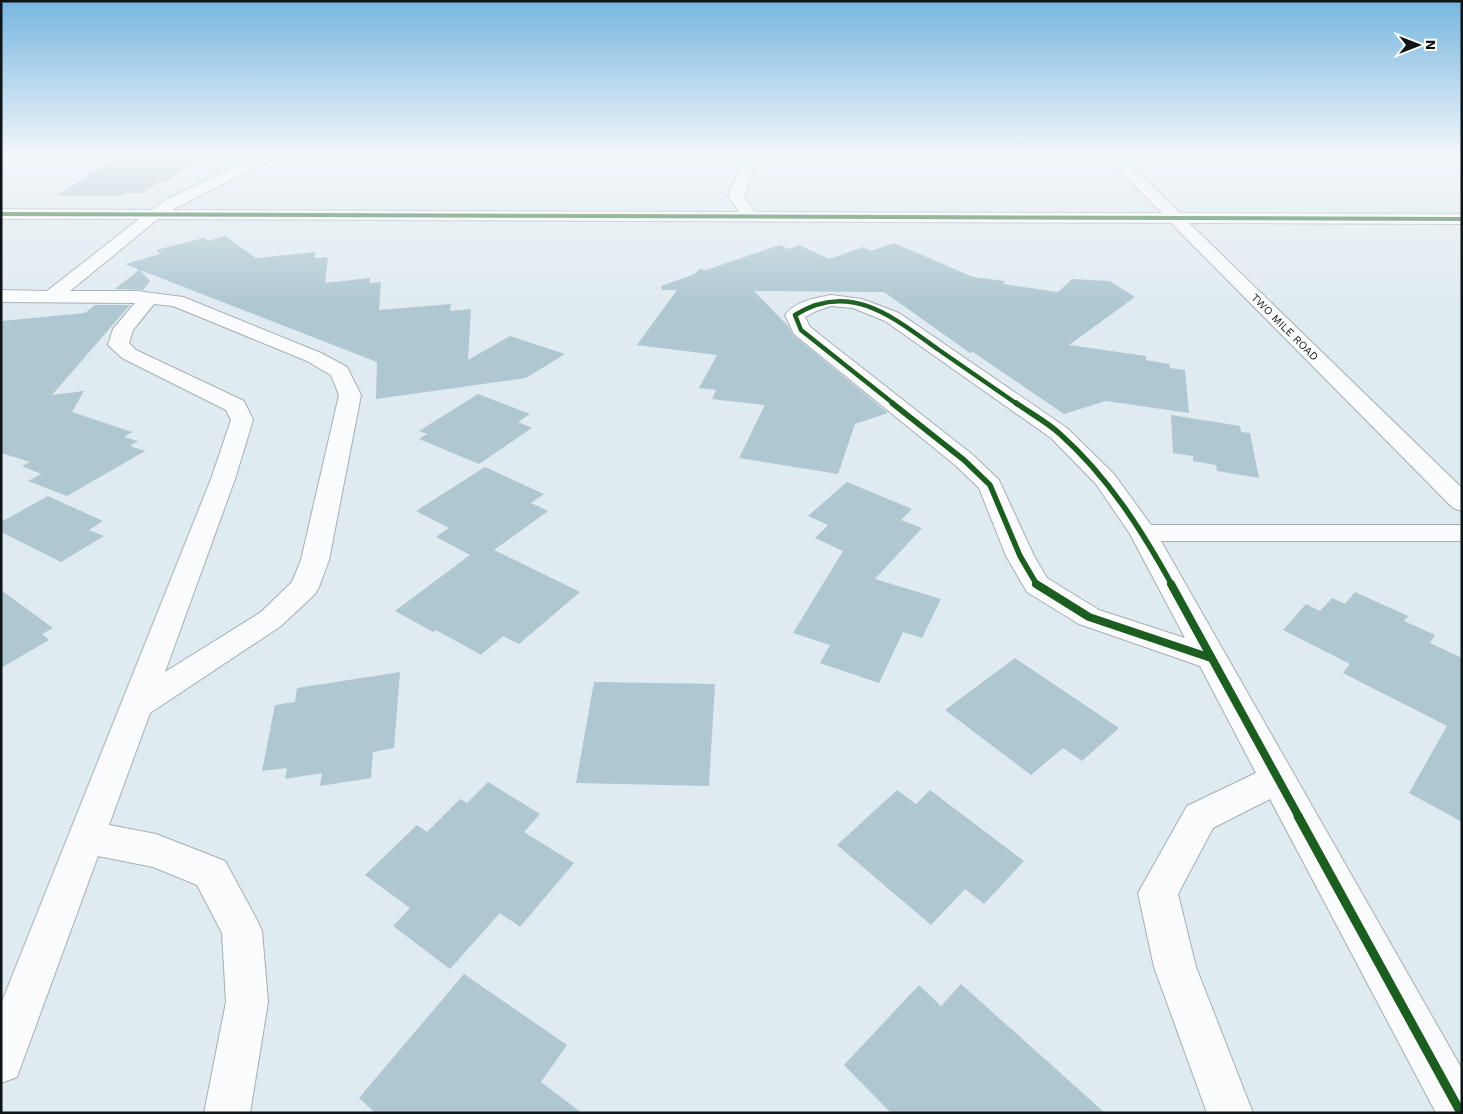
<svg xmlns="http://www.w3.org/2000/svg" width="1463" height="1114" viewBox="0 0 1463 1114" font-family="'Work Sans',sans-serif">
  <style>
    .building { fill: #aec7d1 }
    .lines { fill: none; stroke-linecap: round; stroke-linejoin: round }
    .minor-casing { stroke: #a6aeb3; stroke-width: 2 }
    .minor { fill: #fafcfd; fill-rule: evenodd }
    .cycleway-far4-casing { stroke: #fff; stroke-width: 5.5 }
    .cycleway-far3-casing { stroke: #fff; stroke-width: 7 }
    .cycleway-far2-casing { stroke: #fff; stroke-width: 9 }
    .cycleway-far1-casing { stroke: #fff; stroke-width: 11 }
    .cycleway-casing { stroke: #fff; stroke-width: 12 }
    .cycleway-far4 { stroke: #1b5e20; stroke-width: 4 }
    .cycleway-far3 { stroke: #1b5e20; stroke-width: 4.5 }
    .cycleway-far2 { stroke: #1b5e20; stroke-width: 5.5 }
    .cycleway-far1 { stroke: #1b5e20; stroke-width: 8 }
    .cycleway { stroke: #1b5e20; stroke-width: 9 }
    .labels { text-anchor: middle; stroke-width: 4; stroke-linejoin: round; paint-order: stroke }
    .far-street-label { font-size: 11px; fill: #0e1518; stroke: #fff }
  </style>
  <rect width="100%" height="100%" fill="#e0ebf1"/>
  <g class="building">
    <polygon points="125,152 206,152 166,182 160,182 143,193 125,193 121,196 56,196"/>
    <polygon points="225,236 256,258 316,252 314,258 328,257 325,283 370,278 370,283 381,282 379,310 451,304 450,311 471,309 468,360 510,336 565,354 526,378 376,399 377,362 140,270 150,281 143,290 115,289 139,270 125,264 160,254 156,250 204,238 208,241"/>
    <polygon points="894,243 973,277 1005,281 1003,284 1058,292 1072,279 1110,281 1135,297 1069,345 1146,356 1146,360 1169,364 1170,368 1185,370 1189,413 1106,401 1064,414 973,352 970,353 884,292 754,291 788,326 793,335 888,413 855,424 838,474 739,458 765,405 712,399 716,390 699,388 717,355 637,345 677,290 662,290 661,286 695,274 699,269 706,270 780,245 789,249 799,245 829,259 863,247 870,251"/>
    <polygon points="95,305 130,305 52,395 84,391 72,412 132,432 124,437 138,441 130,446 145,451 67,496 28,481 41,474 22,466 30,462 1,453 1,321 85,313"/>
    <polygon points="478,394 530,414 518,422 532,428 479,464 419,439 427,434 419,431"/>
    <polygon points="1171,415 1240,426 1241,432 1250,433 1259,478 1217,471 1216,465 1193,461 1193,456 1173,453"/>
    <polygon points="485,467 544,494 531,503 548,511 494,550 580,592 519,644 503,636 481,655 436,630 433,632 395,611 470,555 436,537 449,528 416,511"/>
    <polygon points="847,482 912,509 901,520 922,528 875,579 941,599 922,638 903,632 879,683 820,663 830,645 793,633 843,551 815,538 828,525 808,516"/>
    <polygon points="48,496 103,521 89,530 104,536 61,562 1,532 1,522"/>
    <polygon points="1,590 53,628 42,634 49,640 1,668"/>
    <polygon points="1355,592 1408,616 1404,621 1435,635 1430,643 1462,658 1462,822 1409,793 1447,726 1343,673 1350,664 1283,630 1306,604 1320,611 1332,598 1345,604"/>
    <polygon points="1015,658 1119,728 1082,761 1063,748 1031,775 945,710"/>
    <polygon points="400,672 394,748 373,752 371,778 320,786 322,773 285,779 287,768 262,771 275,705 295,702 297,688"/>
    <polygon points="594,682 715,684 709,786 576,783"/>
    <polygon points="488,782 540,814 524,832 574,863 520,927 500,913 450,969 393,926 410,908 365,875 417,825 427,832 460,799 467,803"/>
    <polygon points="897,790 916,804 930,790 1024,861 984,904 965,889 931,925 837,845"/>
    <polygon points="464,974 567,1045 541,1082 582,1113 375,1113 359,1098"/>
    <polygon points="961,984 1105,1113 891,1113 844,1065 919,985 941,1006"/>
  </g>
  <g class="lines">
    <defs>
      <g id="minor">
        <path d="M265 152H282L280 155 172 210 739 212 728 196 737 175 751 152H763L751 175 744 196 755 212 1162 213 1102 152H1116L1180 213 1462 214V224L1189 223 1462 488V511L1453 508 1171 223 158 219 70 291H137L183 297 321 353 347 367 361 395 329 560 319 587 315 594 281 626 150 713 109 825 156 834 225 861 256 918 262 931 268 1002 250 1113H204L226 1002 222 933 197 885 153 867 98 856 17 1077 1 1083V1004L211 479 231 420 226 410 122 358 108 345 113 329 135 303 1 302V290L47 291 139 219H1V209L151 210 168 199ZM154 304 173 306 307 361 331 375 339 395 301 560 292 582 261 612 165 672 235 479 253 420 244 401 136 350 129 343 133 330Z"/>
        <path d="M831 295 862 299 899 313 1067 428 1114 474 1151 525H1462V541H1161L1462 1069V1113H1436L1270 799 1213 828 1178 894 1196 967 1253 1113H1207L1154 967 1138 893 1187 806 1256 773 1200 666 1079 624 1027 592 1006 556 979 488 955 465 794 334 785 315C795 301 816 298 831 295ZM831 306 853 308 885 321 1051 438 1096 484 1130 534 1185 638 1099 610 1047 578 1034 556 999 480 973 455 810 327 805 317 814 312Z"/>
      </g>
    </defs>
    <use href="#minor" class="minor-casing"/>
    <use href="#minor" class="minor"/>
    <defs>
      <polyline id="cycleway-far4" points="1,214 1462,219"/>
      <path id="cycleway-far3" d="M894 404 801 330 795 315C850 280 894 318 939 350 965 368 991 386 1017 404"/>
      <g id="cycleway-far2">
        <polyline points="892,403 964,460 990,485 1020,556 1037,585"/>
        <path d="M1016 403C1030 413 1047 422 1060 434 1108 477 1141 529 1172 585"/>
      </g>
      <g id="cycleway-far1">
        <polyline points="1036,584 1089,617 1211,658"/>
        <polyline points="1171,584 1299,817"/>
      </g>
      <polyline id="cycleway" points="1298,816 1461,1113"/>
    </defs>
    <use href="#cycleway-far4" class="cycleway-far4-casing"/>
    <use href="#cycleway-far3" class="cycleway-far3-casing"/>
    <use href="#cycleway-far2" class="cycleway-far2-casing"/>
    <use href="#cycleway-far1" class="cycleway-far1-casing"/>
    <use href="#cycleway" class="cycleway-casing"/>
    <use href="#cycleway-far4" class="cycleway-far4"/>
    <use href="#cycleway-far3" class="cycleway-far3"/>
    <use href="#cycleway-far2" class="cycleway-far2"/>
    <use href="#cycleway-far1" class="cycleway-far1"/>
    <use href="#cycleway" class="cycleway"/>
  </g>
  <linearGradient id="sky" x2="0" y2="1"><stop stop-color="#77b6e0"/><stop offset="0.5" stop-color="#f1f6f9"/><stop offset="1" stop-color="#f1f6f9" stop-opacity="0"/></linearGradient>
  <rect width="1463" height="307" fill="url(#sky)"/>
  <g class="labels">
    <g class="far-street-label">
      <text transform="translate(1285 327) rotate(45)" y="4">TWO MILE ROAD</text>
    </g>
  </g>
  <rect width="1463" height="1114" fill="none" stroke="#0e1518" stroke-width="5"/>
  <g transform="translate(1418 45) rotate(90)" stroke="#ffffff" stroke-width="4" paint-order="stroke">
  <path d="M0-4L9 19L0 12L-9 19Z" fill="#0e1518"/>
  <text y="-8" font-size="14" font-weight="bold" text-anchor="middle" fill="#0e1518">N</text>
  </g>
</svg>
